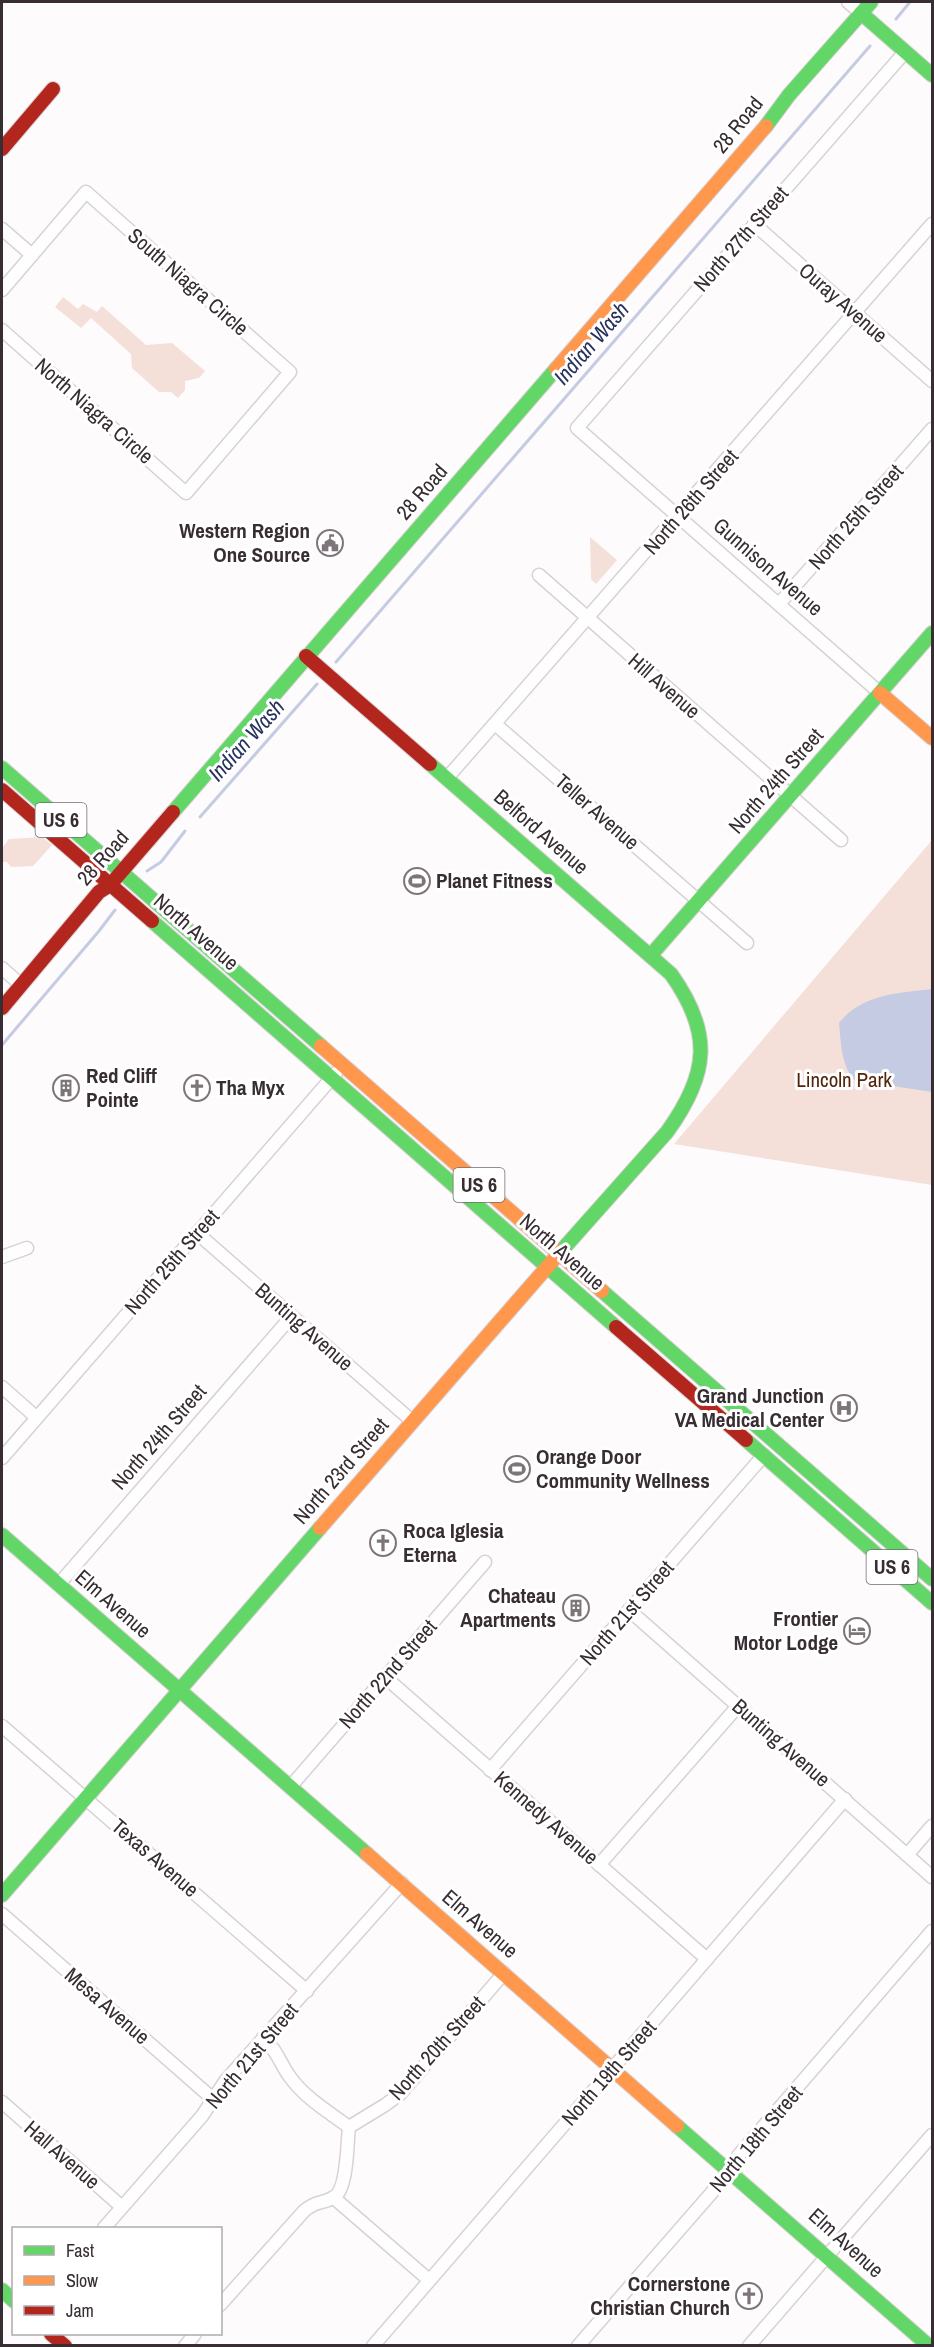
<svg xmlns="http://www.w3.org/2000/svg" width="934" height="2347" viewBox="0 0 934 2347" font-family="'Archivo Narrow',sans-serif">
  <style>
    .green { fill: #f4e0d8 }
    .water { fill: #c5cbe2 }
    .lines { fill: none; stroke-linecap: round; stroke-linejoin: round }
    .stream { stroke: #c5cbe2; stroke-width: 3 }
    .street-casing { stroke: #d8d1d5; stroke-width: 15 }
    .fast-casing { stroke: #d8d1d5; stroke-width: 16 }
    .slow-casing { stroke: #d8d1d5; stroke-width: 16 }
    .jam-casing { stroke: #d8d1d5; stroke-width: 16 }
    .street { stroke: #fffeff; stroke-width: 12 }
    .fast { stroke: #63d668; stroke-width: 14 }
    .slow { stroke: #ff974d; stroke-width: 14 }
    .jam { stroke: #b3261e; stroke-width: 14 }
    .labels { text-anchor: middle; stroke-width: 6; stroke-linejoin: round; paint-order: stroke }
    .shield { fill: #fff; stroke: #736c70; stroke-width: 1.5 }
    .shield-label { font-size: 20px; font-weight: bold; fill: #372d33 }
    .street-label { font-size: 21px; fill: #372d33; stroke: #fff }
    .poi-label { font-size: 21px; font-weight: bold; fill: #372d33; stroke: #fff; text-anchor: end }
    .park-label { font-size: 21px; fill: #522409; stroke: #fff }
    .water-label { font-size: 22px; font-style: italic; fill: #27325e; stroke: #fff }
  </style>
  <rect width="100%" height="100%" fill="#fefbfd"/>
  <g class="green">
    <polygon points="63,297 78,309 83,304 97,312 102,306 146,345 172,343 205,371 199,378 185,381 185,390 178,398 171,392 159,392 132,368 131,354 91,318 81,328 55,307"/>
    <polygon points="590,537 617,560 596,584 591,579"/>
    <polygon points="42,837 52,845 33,866 11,867 7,862 2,862 2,848 9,839"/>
    <polygon points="932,840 932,1185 674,1144"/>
  </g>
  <path class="water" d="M932 989V1092L854 1080C841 1064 841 1042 839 1023 862 994 898 993 932 989Z"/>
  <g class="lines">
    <g class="stream">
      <polyline points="896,19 910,2"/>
      <polyline points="336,662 870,46"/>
      <polyline points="200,817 317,684"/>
      <polyline points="147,871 161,862 185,831"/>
      <polyline points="2,1045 99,931 115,910"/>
    </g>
    <defs>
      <g id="street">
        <polyline points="848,2 861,13"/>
        <polyline points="754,224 932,381"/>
        <polyline points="2,229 32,255"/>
        <polyline points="2,290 86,192 290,372 186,493 2,330"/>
        <polyline points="539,575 841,840"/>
        <polyline points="779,604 932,429"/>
        <polyline points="880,693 577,428 905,52"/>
        <polyline points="495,724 747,943"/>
        <polyline points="447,778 932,224"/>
        <polyline points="2,968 21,985"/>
        <polyline points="197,1233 412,1421"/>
        <polyline points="2,1257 27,1248"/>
        <polyline points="2,1387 36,1417"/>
        <polyline points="2,1458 336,1073"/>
        <polyline points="59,1584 291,1317"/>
        <polyline points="629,1610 932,1877"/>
        <polyline points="385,1677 707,1959"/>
        <polyline points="2,1726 307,1991"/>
        <polyline points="490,1770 764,1455"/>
        <polyline points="291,1786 485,1562"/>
        <polyline points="907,1855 932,1826"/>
        <polyline points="599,1865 738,1706"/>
        <polyline points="2,1914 213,2099"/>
        <path d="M263 2038C277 2049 280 2064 290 2077 305 2098 329 2112 349 2127"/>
        <polyline points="2,2102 122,2207"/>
        <polyline points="334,2198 429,2280"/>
        <polyline points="104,2228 202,2116 226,2080 402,1883"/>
        <path d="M220 2305 304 2211C316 2200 324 2204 334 2197 348 2189 347 2142 349 2127L385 2105 400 2094 504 1973"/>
        <polyline points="185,2346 195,2334"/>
        <polyline points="373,2346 845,1799"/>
        <polyline points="578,2346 721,2182 738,2156 932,1931"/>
        <polyline points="749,2346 932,2135"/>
      </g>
      <g id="fast">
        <polyline points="861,13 932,75"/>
        <polyline points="766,126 789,95 871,2"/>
        <path d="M430 764 671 974C713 1033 709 1074 667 1132L555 1258"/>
        <polyline points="2,768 321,1046"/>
        <polyline points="173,812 556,369"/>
        <polyline points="152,921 616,1327"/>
        <polyline points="651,955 932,633"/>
        <polyline points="602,1291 932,1579"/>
        <polyline points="746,1440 932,1603"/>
        <polyline points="2,1535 367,1854"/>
        <polyline points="2,1895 320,1528"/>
        <polyline points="677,2126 929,2346"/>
        <polyline points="2,2290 14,2301"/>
      </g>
      <g id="slow">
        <polyline points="556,369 766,126"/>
        <polyline points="880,693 932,738"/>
        <polyline points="321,1046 602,1291"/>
        <polyline points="320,1528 555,1258"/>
        <polyline points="367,1854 677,2126"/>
      </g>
      <g id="jam">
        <polyline points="2,149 53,89"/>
        <polyline points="306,656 430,764"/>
        <polyline points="2,790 152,921"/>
        <polyline points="2,1008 99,892 110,885 173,812"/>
        <polyline points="616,1327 746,1440"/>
        <polyline points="51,2334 65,2346"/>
      </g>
    </defs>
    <use href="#street" class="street-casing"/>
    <use href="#fast" class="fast-casing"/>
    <use href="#slow" class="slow-casing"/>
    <use href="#jam" class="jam-casing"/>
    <use href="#street" class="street"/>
    <use href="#fast" class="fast"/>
    <use href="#slow" class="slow"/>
    <use href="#jam" class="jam"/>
  </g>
  <defs>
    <symbol id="civic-ring" viewBox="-11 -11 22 22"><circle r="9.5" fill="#fff" stroke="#7d757a" stroke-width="1.5"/><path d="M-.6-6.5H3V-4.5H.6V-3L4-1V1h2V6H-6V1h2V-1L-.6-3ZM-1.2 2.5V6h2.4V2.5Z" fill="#7d757a"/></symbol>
    <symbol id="stadium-ring" viewBox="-11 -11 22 22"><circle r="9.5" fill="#fff" stroke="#7d757a" stroke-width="1.5"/><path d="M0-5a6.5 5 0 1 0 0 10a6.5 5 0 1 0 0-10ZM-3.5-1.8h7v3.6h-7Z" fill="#7d757a"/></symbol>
    <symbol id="building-ring" viewBox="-11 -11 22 22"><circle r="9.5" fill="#fff" stroke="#7d757a" stroke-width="1.5"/><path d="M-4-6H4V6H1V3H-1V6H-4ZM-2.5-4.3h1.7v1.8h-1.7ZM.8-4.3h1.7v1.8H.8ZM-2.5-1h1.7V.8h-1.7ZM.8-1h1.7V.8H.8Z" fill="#7d757a"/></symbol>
    <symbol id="church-ring" viewBox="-11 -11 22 22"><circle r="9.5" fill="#fff" stroke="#7d757a" stroke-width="1.5"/><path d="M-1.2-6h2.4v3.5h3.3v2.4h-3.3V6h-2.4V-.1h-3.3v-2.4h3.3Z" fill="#7d757a"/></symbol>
    <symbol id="hospital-ring" viewBox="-11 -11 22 22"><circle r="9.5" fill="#fff" stroke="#7d757a" stroke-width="1.5"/><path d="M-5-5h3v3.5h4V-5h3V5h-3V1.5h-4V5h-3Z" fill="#7d757a"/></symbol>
    <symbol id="hotel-ring" viewBox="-11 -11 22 22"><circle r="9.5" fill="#fff" stroke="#7d757a" stroke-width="1.5"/><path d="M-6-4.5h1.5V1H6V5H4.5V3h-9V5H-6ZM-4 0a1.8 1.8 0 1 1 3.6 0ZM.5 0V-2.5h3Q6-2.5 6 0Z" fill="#7d757a"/></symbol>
  </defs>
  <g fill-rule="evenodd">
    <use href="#civic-ring" x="315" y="528" width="30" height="30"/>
    <use href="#stadium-ring" x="402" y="866" width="30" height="30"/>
    <use href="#building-ring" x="51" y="1073" width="30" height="30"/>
    <use href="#church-ring" x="182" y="1073" width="30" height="30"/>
    <use href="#hospital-ring" x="829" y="1393" width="30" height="30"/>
    <use href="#stadium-ring" x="502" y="1454" width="30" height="30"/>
    <use href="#church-ring" x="368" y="1528" width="30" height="30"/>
    <use href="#building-ring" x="561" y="1593" width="30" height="30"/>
    <use href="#hotel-ring" x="842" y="1616" width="30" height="30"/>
    <use href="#church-ring" x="734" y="2281" width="30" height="30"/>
  </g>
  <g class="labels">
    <g class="shield">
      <rect x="35.5" y="803" width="51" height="34" rx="4.5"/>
      <rect x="453.5" y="1168" width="51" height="34" rx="4.5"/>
      <rect x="866.5" y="1550" width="51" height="34" rx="4.5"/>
    </g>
    <g class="shield-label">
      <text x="61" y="827">US 6</text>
      <text x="479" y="1192">US 6</text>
      <text x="892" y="1574">US 6</text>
    </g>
    <g class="street-label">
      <text transform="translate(738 125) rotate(-51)" y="7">28 Road</text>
      <text transform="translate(741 239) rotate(-49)" y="7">North 27th Street</text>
      <text transform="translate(188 282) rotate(41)" y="7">South Niagra Circle</text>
      <text transform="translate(843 303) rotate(41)" y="7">Ouray Avenue</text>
      <text transform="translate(94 411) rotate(41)" y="7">North Niagra Circle</text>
      <text transform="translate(422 492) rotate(-49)" y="7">28 Road</text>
      <text transform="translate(691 502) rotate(-49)" y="7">North 26th Street</text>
      <text transform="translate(856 517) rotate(-49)" y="7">North 25th Street</text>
      <text transform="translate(768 567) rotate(41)" y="7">Gunnison Avenue</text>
      <text transform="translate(664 686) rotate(41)" y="7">Hill Avenue</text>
      <text transform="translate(776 781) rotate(-49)" y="7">North 24th Street</text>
      <text transform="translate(597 812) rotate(41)" y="7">Teller Avenue</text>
      <text transform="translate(541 832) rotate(41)" y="7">Belford Avenue</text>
      <text transform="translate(103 858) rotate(-48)" y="7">28 Road</text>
      <text transform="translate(196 932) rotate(41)" y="7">North Avenue</text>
      <text transform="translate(562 1252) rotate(41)" y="7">North Avenue</text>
      <text transform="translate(172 1262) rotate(-49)" y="7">North 25th Street</text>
      <text transform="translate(304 1327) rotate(41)" y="7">Bunting Avenue</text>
      <text transform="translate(159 1437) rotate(-49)" y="7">North 24th Street</text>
      <text transform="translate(341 1471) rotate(-49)" y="7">North 23rd Street</text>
      <text transform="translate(113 1604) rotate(41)" y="7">Elm Avenue</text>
      <text transform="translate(627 1613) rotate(-49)" y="7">North 21st Street</text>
      <text transform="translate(388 1674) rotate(-49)" y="7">North 22nd Street</text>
      <text transform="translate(781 1743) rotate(41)" y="7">Bunting Avenue</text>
      <text transform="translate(546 1818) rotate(41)" y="7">Kennedy Avenue</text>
      <text transform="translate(155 1858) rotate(41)" y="7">Texas Avenue</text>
      <text transform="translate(480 1924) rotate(41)" y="7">Elm Avenue</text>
      <text transform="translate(107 2006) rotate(41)" y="7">Mesa Avenue</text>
      <text transform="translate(437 2048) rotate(-48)" y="7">North 20th Street</text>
      <text transform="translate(252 2056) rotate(-50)" y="7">North 21st Street</text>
      <text transform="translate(609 2073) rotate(-49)" y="7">North 19th Street</text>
      <text transform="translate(756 2139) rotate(-50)" y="7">North 18th Street</text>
      <text transform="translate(62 2155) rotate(41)" y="7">Hall Avenue</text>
      <text transform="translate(846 2243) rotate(42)" y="7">Elm Avenue</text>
    </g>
    <g class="poi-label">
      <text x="310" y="538">Western Region<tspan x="310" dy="24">One Source</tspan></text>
      <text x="436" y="888" text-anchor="start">Planet Fitness</text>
      <text x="86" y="1083" text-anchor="start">Red Cliff<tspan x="86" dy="24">Pointe</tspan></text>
      <text x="216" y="1095" text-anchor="start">Tha Myx</text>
      <text x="824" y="1403">Grand Junction<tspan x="824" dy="24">VA Medical Center</tspan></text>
      <text x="536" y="1464" text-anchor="start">Orange Door<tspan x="536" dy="24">Community Wellness</tspan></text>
      <text x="403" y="1538" text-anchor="start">Roca Iglesia<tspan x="403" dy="24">Eterna</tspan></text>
      <text x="556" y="1603">Chateau<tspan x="556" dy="24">Apartments</tspan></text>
      <text x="838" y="1626">Frontier<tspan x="838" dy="24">Motor Lodge</tspan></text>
      <text x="730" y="2291">Cornerstone<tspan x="730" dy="24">Christian Church</tspan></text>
    </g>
    <g class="park-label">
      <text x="844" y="1087">Lincoln Park</text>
    </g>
    <g class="water-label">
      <text transform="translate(591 343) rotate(-49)" y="8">Indian Wash</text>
      <text transform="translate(246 740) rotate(-48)" y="8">Indian Wash</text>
    </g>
  </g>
  <rect width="934" height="2347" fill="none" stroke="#372d33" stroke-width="6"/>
  <rect x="12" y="2227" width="210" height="108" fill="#ffffff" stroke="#afabad" stroke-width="1.5"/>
  <rect x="24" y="2246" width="30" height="9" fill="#63d668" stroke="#afabad" stroke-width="1.5"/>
  <text x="66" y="2257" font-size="18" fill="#372d33">Fast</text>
  <rect x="24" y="2276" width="30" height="9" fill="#ff974d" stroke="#afabad" stroke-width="1.5"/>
  <text x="66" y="2287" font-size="18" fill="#372d33">Slow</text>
  <rect x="24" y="2306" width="30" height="9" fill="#b3261e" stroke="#afabad" stroke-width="1.5"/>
  <text x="66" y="2317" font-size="18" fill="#372d33">Jam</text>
</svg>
